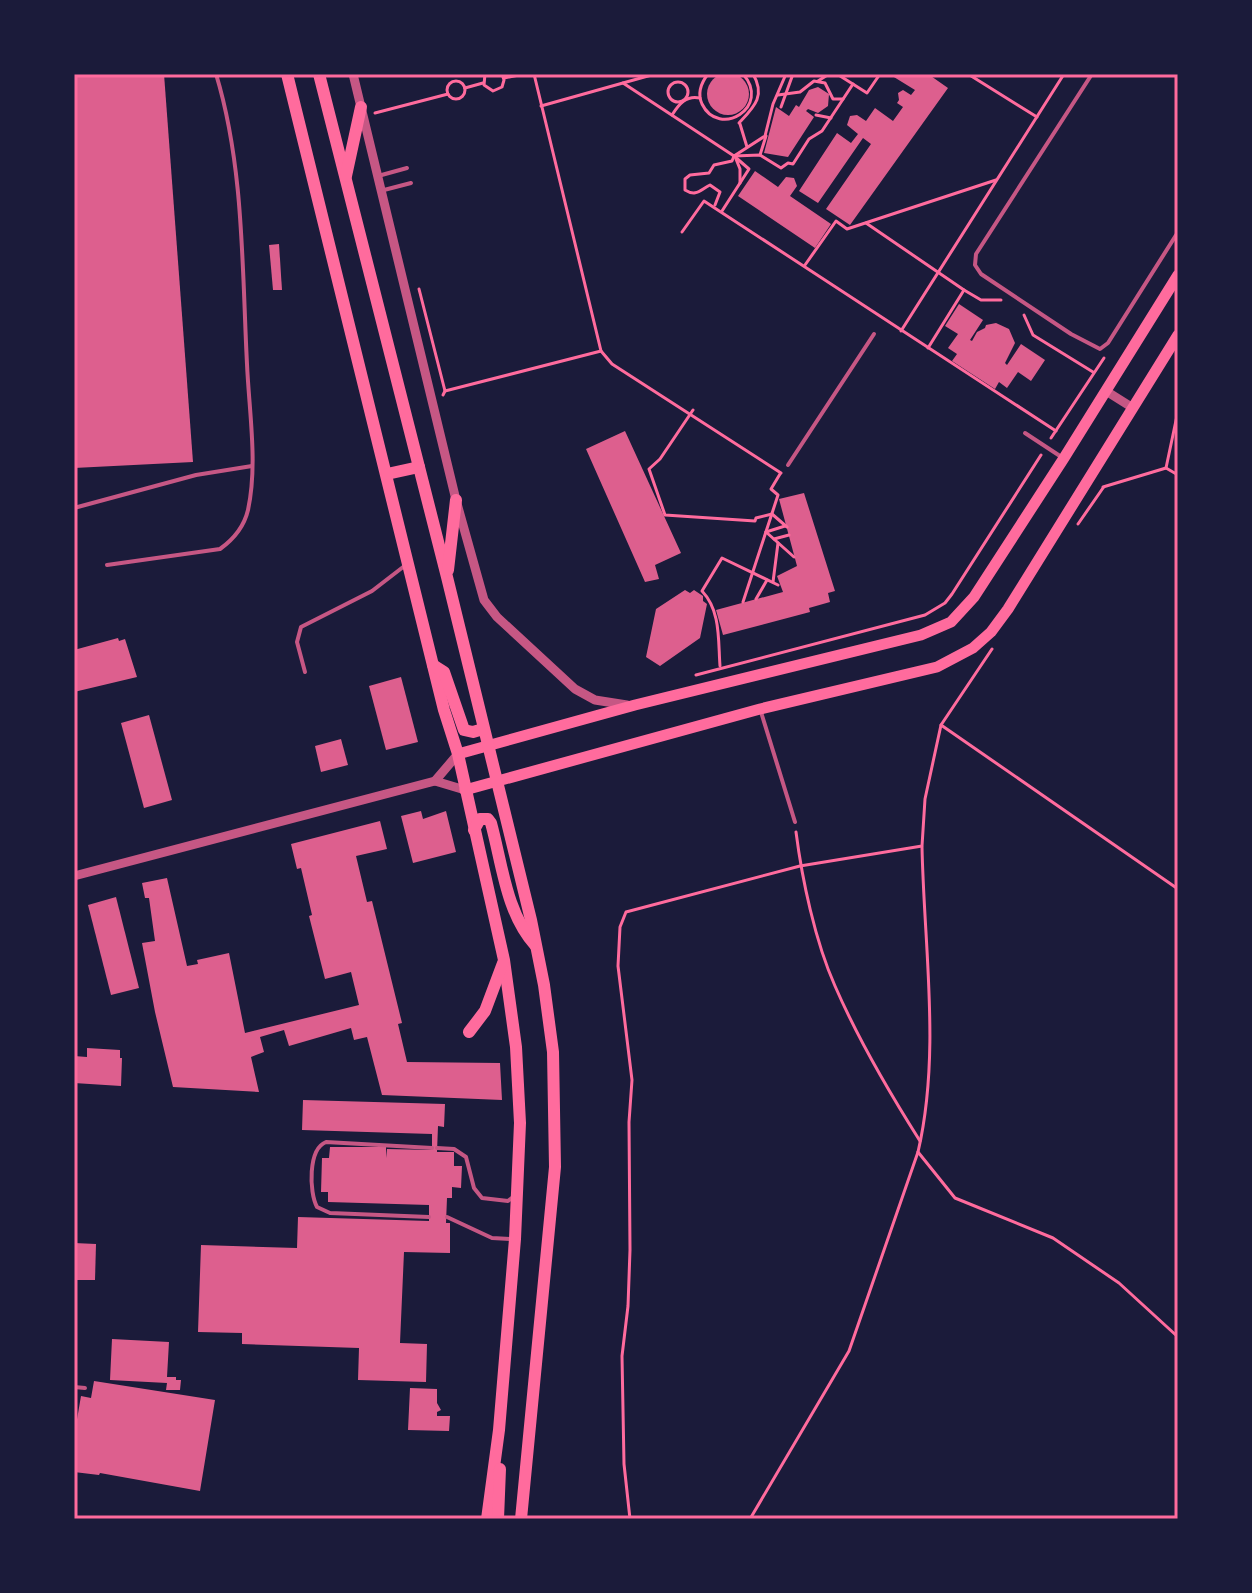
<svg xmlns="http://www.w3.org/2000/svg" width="1252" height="1593" viewBox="0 0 1252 1593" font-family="Overpass,sans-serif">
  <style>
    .building { fill: #dd5f8e }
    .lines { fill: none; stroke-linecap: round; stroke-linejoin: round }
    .path { stroke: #ff6b9d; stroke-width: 3 }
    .service { stroke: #c65784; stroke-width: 4 }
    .tertiary { stroke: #c65784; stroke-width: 9 }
    .secondary { stroke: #ff6b9d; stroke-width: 11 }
    .primary { stroke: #ff6b9d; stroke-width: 12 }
    .neatline { fill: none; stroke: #ff6b9d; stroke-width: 3 }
  </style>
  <rect width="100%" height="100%" fill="#1b1b3a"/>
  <g class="building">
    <circle cx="728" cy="94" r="21"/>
    <polygon points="74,74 164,74 193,462 74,468"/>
    <polygon points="889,74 928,74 948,88 850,225 826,209 871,144 863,138 818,203 799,191 837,133 851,143 858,134 847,125 850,116 857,115 866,121 875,108 893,121 903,107 897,103 899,100 898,93 903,90 911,95 915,90"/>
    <polygon points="818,87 829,94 828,106 818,113 808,109 806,111 814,117 788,157 764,153 776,107 789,116 796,105 799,107 809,90"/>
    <polygon points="755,171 778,187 786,177 794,178 797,186 790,196 831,224 815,248 738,196"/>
    <polygon points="279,244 282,290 273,290 269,245"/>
    <polygon points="959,304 983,320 970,340 972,341 977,332 985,328 986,325 996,323 1009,329 1015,343 1005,363 1007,365 1021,344 1045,360 1031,381 1018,372 1007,388 999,382 995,389 952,361 957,354 948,348 958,334 945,326"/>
    <polygon points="625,431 681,553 655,565 659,579 645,582 586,449"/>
    <polygon points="804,493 835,591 828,593 830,602 809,608 810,612 723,635 716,610 783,592 777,576 797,566 779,499"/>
    <polygon points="685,590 690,593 694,590 703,596 703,601 707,604 700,638 660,666 646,657 656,609"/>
    <polygon points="118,638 119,641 125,639 137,677 74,692 74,650"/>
    <polygon points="401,677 418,742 386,750 369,686"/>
    <polygon points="149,715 172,800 144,808 121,723"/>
    <polygon points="341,739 348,765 321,772 315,746"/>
    <polygon points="421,811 423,819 446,811 456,852 413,863 401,816"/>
    <polygon points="380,821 387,849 356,856 367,902 372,901 402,1023 398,1024 407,1062 500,1063 502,1100 382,1095 367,1037 354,1040 351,1028 289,1046 284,1030 260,1037 264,1052 251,1057 259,1092 173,1087 155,1012 142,943 155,941 149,898 145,898 142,883 167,878 187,966 198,964 197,960 229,953 245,1033 359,1005 351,972 325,979 309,916 312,915 301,868 297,869 291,844"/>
    <polygon points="116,897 139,988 111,995 88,905"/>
    <polygon points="87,1048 120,1050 120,1058 122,1058 121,1086 74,1083 74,1056 87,1057"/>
    <polygon points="303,1100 445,1104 444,1127 438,1126 437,1152 454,1152 454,1166 462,1166 461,1188 452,1187 452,1198 447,1198 446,1223 450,1223 450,1253 404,1252 400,1343 427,1344 426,1382 358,1380 359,1348 242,1344 242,1333 198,1332 201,1245 297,1248 298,1217 429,1221 429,1205 328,1202 328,1192 321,1192 322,1158 329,1158 330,1147 386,1147 386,1158 387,1149 432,1150 432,1134 302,1130"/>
    <polygon points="74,1243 96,1244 95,1280 74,1280"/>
    <polygon points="112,1339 169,1342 167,1377 176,1377 176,1380 181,1380 180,1390 166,1390 167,1383 110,1380"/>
    <polygon points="94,1381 215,1400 200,1491 100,1473 99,1475 74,1472 74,1437 81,1396 91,1398"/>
    <polygon points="410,1388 437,1389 437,1403 441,1410 437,1412 437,1416 450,1416 449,1431 408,1430"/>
  </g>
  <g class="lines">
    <g class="path">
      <polyline points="485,74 484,85 493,91 502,87 504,80 502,74"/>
      <path d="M708 74C701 83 697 93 702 104 719 139 772 107 743 74"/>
      <polyline points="837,74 867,93 880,74"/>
      <polyline points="968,74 1037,117"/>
      <polyline points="504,78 524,74"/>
      <polyline points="818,81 829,74"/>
      <circle cx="456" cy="90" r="9"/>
      <circle cx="678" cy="92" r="10"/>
      <polyline points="623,83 734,156 749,169 722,211"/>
      <polyline points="465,88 483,83"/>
      <polyline points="778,95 800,92 814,81 825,83 833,99 843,99"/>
      <polyline points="541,106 655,74"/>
      <polyline points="781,107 793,74"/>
      <polyline points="375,113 448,94"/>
      <path d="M672 115C679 104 686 95 700 98"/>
      <polyline points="816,115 831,118"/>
      <path d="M739 123C754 107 766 96 753 74"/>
      <polyline points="740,124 747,147"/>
      <polyline points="760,155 766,136"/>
      <polyline points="734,156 760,155 781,168 788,163 793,164 809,139 822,131 853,84"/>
      <polyline points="736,159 740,169 740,183"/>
      <path d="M715 205 720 192 710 185C700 190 696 197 685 190V179L690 175 709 173 714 165 732 161 734 156 765 136 773 104 786 74"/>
      <polyline points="866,223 964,290 928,348"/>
      <polyline points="682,232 704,201 1056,431"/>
      <polyline points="805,265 836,221 847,229 996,180"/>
      <polyline points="419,289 445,391 443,395"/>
      <polyline points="964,290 981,300 1001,300"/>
      <polyline points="1024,315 1033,335 1093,372"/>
      <polyline points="901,331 1064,74"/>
      <polyline points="601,351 612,364 781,473"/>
      <polyline points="445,391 601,351 534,74"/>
      <polyline points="693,410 660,459 649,469 665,515 755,521 756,518 772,514 787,527"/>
      <polyline points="1051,438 1104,358"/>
      <polyline points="1166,468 1178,411"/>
      <polyline points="1103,487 1166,468 1178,475"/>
      <polyline points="1078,524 1103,488"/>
      <polyline points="766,532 794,557"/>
      <polyline points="766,532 785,526"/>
      <polyline points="774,539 789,535"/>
      <polyline points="773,582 778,543"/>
      <polyline points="756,599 767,580"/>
      <polyline points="743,602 778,495 771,489 780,474"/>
      <path d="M720 666C718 640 721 611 702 591L722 558 778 585"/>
      <polyline points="696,675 925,615 945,603 952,594 1041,455"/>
      <polyline points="941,725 1178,889"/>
      <path d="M796 832C802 879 815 941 835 986 858 1039 889 1092 920 1141"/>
      <polyline points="918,1152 955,1198 1053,1238 1119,1283 1178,1337"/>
      <polyline points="630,1519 624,1464 622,1356 628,1306 630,1250 629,1122 632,1080 618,966 620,927 626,912 800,866 922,846 925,799 941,725 992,649"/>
      <path d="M750 1519 849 1351 918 1152C941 1053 924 948 922 847"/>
    </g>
    <g class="service">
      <polyline points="1092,74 976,254 975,265 981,274 1071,334 1100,349 1108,343 1178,232"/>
      <polyline points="378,176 407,168"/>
      <polyline points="384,190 411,183"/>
      <polyline points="1025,433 1063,458"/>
      <polyline points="788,465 874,334"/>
      <polyline points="74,508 196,475 252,466"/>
      <path d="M107 565 220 549C234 539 244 527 248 510 258 464 249 411 247 364 242 268 244 166 216 74"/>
      <polyline points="305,672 297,642 301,627 372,591 407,564"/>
      <polyline points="761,712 795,822"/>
      <polyline points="437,1148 454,1149 466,1157 474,1188 482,1198 508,1201 513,1197"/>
      <path d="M429 1217 330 1213 317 1207C309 1192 308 1149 326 1142L432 1148"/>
      <polyline points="447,1217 492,1238 512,1239"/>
      <polyline points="74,1387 85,1388"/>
    </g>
    <g class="tertiary">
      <polyline points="353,74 456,500 484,600 497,617 575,689 595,700 627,705"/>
      <polyline points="1106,391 1133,408"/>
      <polyline points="435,781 458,754"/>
      <polyline points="74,876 435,781 465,790"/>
    </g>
    <g class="secondary">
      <polyline points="458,754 635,705 921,635 951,622 974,597 1064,458 1178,275"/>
      <polyline points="465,790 760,709 937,667 973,648 991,632 1008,609 1178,335"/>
    </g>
    <g class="primary">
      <polyline points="287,74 444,710 458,754 504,960 516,1047 520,1123 515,1239 499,1430 487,1519"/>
      <polyline points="319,74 447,577 531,920 544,985 553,1052 555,1167 521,1519"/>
      <polyline points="346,176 361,107"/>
      <polyline points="387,474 419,467"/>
      <polyline points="448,570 456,500"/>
      <polyline points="433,665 444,672 464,730 473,732 483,729"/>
      <path d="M474 830 480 819H488L491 823C502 863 506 913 535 945"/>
      <polyline points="469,1032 485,1011 503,963"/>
      <polyline points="498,1519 500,1469"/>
    </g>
  </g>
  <rect width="1252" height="1593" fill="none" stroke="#1b1b3a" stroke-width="152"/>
  <rect x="76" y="76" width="1100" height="1441" class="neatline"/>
</svg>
